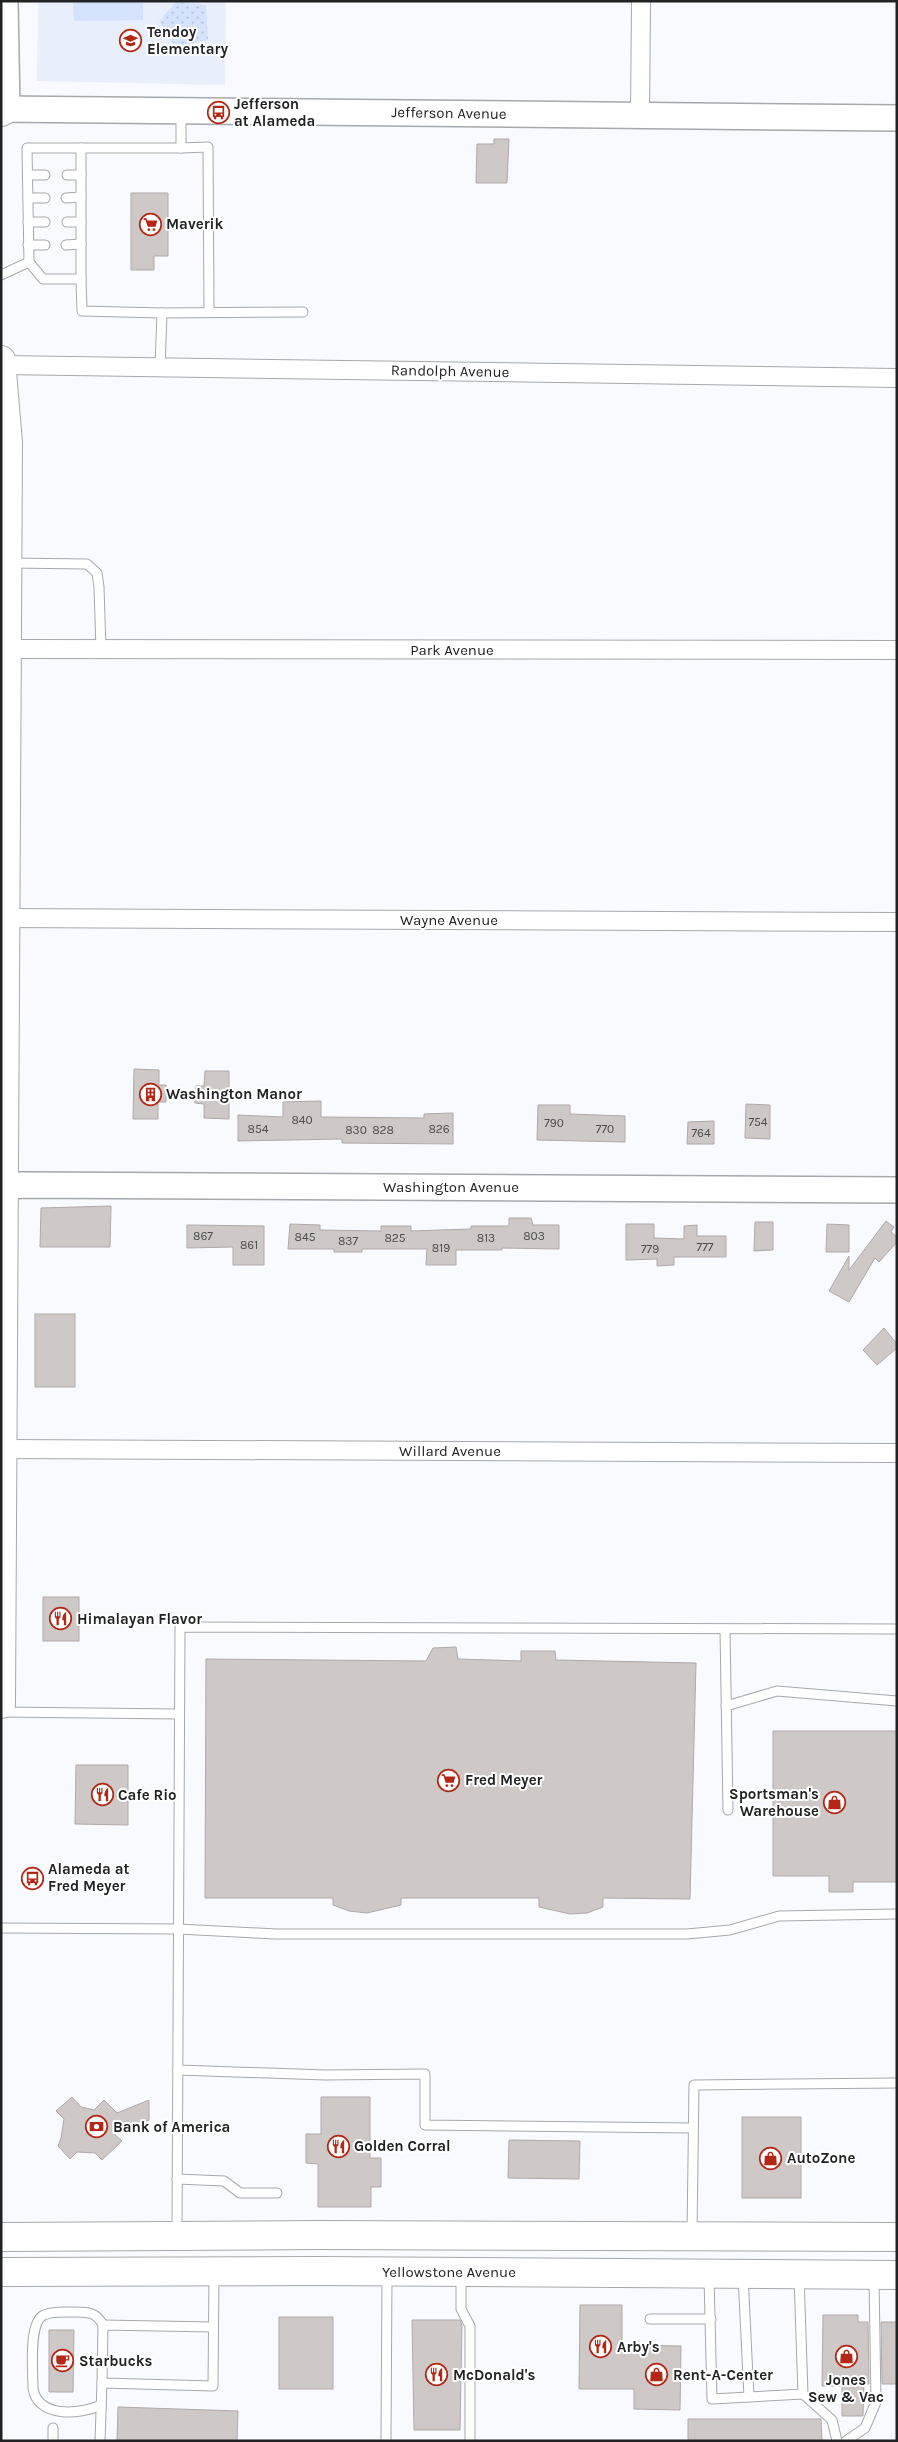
<svg xmlns="http://www.w3.org/2000/svg" width="898" height="2442" viewBox="0 0 898 2442" font-family="Karla,sans-serif">
  <style>
    .built { fill: #e8eefa }
    .grass { fill: #d4e2fb }
    .park { fill: url(#park-dots) }
    .building { fill: #cec8c7; stroke: #afa9a8 }
    .lines { fill: none; stroke-linecap: round; stroke-linejoin: round }
    .lane-casing { stroke: #a5a8ac; stroke-width: 11 }
    .street-casing { stroke: #a5a8ac; stroke-width: 20 }
    .secondary-casing { stroke: #a5a8ac; stroke-width: 28 }
    .primary-casing { stroke: #a5a8ac; stroke-width: 30 }
    .lane { stroke: #fff; stroke-width: 9 }
    .street { stroke: #fff; stroke-width: 18 }
    .secondary { stroke: #fff; stroke-width: 25 }
    .primary { stroke: #fff; stroke-width: 28 }
    .labels { text-anchor: middle; stroke-width: 4; stroke-linejoin: round; paint-order: stroke }
    .number-label { font-size: 12px; fill: #4c4c4c }
    .poi-label { font-size: 15px; font-weight: bold; fill: #212223; stroke: #fff; text-anchor: start }
    .street-label { font-size: 15px; fill: #212223; stroke: #fff }
  </style>
  <defs>
    <pattern id="park-dots" width="8" height="8" patternUnits="userSpaceOnUse" patternTransform="scale(1.25)"><rect width="8" height="8" fill="#d4e2fb"/><path d="M2 2h.1M6 6h.1" fill="none" stroke="#b6c2d7" stroke-width="1.8" stroke-linecap="round"/></pattern>
  </defs>
  <rect width="100%" height="100%" fill="#f8faff"/>
  <polygon class="built" points="38,1 226,1 225,85 37,81"/>
  <polygon class="grass" points="73,1 143,1 143,20 74,21"/>
  <polygon class="park" points="176,2 206,5 208,40 176,48 159,21"/>
  <g class="building">
    <polygon points="494,139 509,139 507,183 476,183 477,144 494,144"/>
    <polygon points="131,193 168,193 168,256 154,256 154,270 131,270"/>
    <polygon points="134,1069 159,1070 159,1085 166,1085 166,1102 158,1102 158,1119 133,1119"/>
    <polygon points="205,1071 229,1071 229,1119 204,1118 204,1104 195,1103 196,1086 204,1086"/>
    <polygon points="321,1101 321,1117 424,1118 424,1114 453,1113 453,1144 342,1143 342,1139 238,1141 238,1115 283,1117 283,1102"/>
    <polygon points="746,1104 770,1105 770,1139 745,1138"/>
    <polygon points="538,1105 570,1105 570,1114 625,1116 625,1142 537,1140"/>
    <polygon points="714,1121 714,1144 687,1144 688,1122"/>
    <polygon points="111,1206 110,1247 40,1247 41,1208"/>
    <polygon points="509,1218 531,1218 533,1225 559,1225 559,1249 502,1248 502,1250 456,1250 456,1265 426,1265 427,1249 362,1249 362,1252 334,1252 334,1249 288,1249 290,1224 320,1225 320,1230 381,1231 381,1226 411,1226 411,1231 471,1229 471,1226 509,1226"/>
    <polygon points="886,1221 894,1227 891,1232 897,1237 897,1242 879,1262 875,1258 849,1302 829,1291 849,1256 849,1270"/>
    <polygon points="755,1222 773,1222 773,1250 754,1251"/>
    <polygon points="626,1224 654,1224 654,1238 684,1239 684,1226 697,1225 697,1236 726,1236 726,1257 674,1257 674,1265 657,1266 657,1259 626,1260"/>
    <polygon points="827,1224 849,1225 849,1252 826,1252"/>
    <polygon points="187,1225 264,1226 264,1265 233,1265 233,1247 187,1248"/>
    <rect x="35" y="1314" width="40" height="73"/>
    <polygon points="884,1328 897,1344 897,1348 877,1365 863,1350"/>
    <rect x="43" y="1597" width="36" height="44"/>
    <polygon points="456,1647 458,1659 521,1661 521,1651 555,1651 556,1660 696,1663 690,1899 603,1898 603,1907 587,1913 570,1914 539,1907 539,1898 401,1898 401,1905 367,1913 349,1911 333,1905 333,1898 205,1898 206,1659 426,1661 433,1648"/>
    <polygon points="773,1731 897,1731 897,1882 853,1882 853,1892 829,1892 829,1876 773,1876"/>
    <polygon points="76,1765 128,1765 128,1825 75,1824"/>
    <polygon points="72,2097 81,2107 94,2110 104,2100 117,2113 149,2100 149,2120 114,2134 122,2141 102,2160 95,2153 77,2152 70,2159 58,2146 61,2138 64,2119 56,2111"/>
    <polygon points="321,2097 370,2097 370,2158 381,2158 381,2187 371,2187 371,2207 318,2207 318,2164 306,2163 306,2134 321,2134"/>
    <rect x="742" y="2117" width="59" height="81"/>
    <polygon points="509,2140 580,2141 579,2179 508,2178"/>
    <polygon points="580,2305 622,2305 622,2345 681,2346 680,2410 634,2409 634,2389 579,2389"/>
    <polygon points="823,2315 858,2315 858,2322 868,2322 869,2384 864,2384 863,2416 842,2416 842,2386 822,2386"/>
    <rect x="279" y="2317" width="54" height="72"/>
    <polygon points="412,2320 460,2320 462,2325 460,2430 414,2430"/>
    <polygon points="881,2322 897,2322 897,2384 882,2384"/>
    <polygon points="49,2330 74,2330 73,2392 49,2392"/>
    <polygon points="118,2407 238,2411 237,2441 117,2441"/>
    <polygon points="688,2419 821,2419 822,2441 688,2441"/>
  </g>
  <g class="lines">
    <defs>
      <g id="lane">
        <polygon points="27,148 81,148 81,279 43,279 29,262"/>
        <polyline points="81,148 181,148 181,113"/>
        <polyline points="181,148 208,147 209,312"/>
        <polyline points="28,175 45,175"/>
        <polyline points="67,175 81,175"/>
        <polyline points="28,198 45,198"/>
        <polyline points="66,198 81,197"/>
        <polyline points="28,222 45,222"/>
        <polyline points="67,222 81,222"/>
        <polyline points="28,245 45,245"/>
        <polyline points="66,245 81,244"/>
        <polyline points="1,275 29,262"/>
        <polyline points="81,279 82,311 162,313 160,367"/>
        <polyline points="162,313 303,312"/>
        <polyline points="10,563 87,564 97,573 99,587 101,649"/>
        <polyline points="725,1629 728,1810"/>
        <polyline points="726,1706 777,1691 897,1701"/>
        <polyline points="1,1712 179,1714"/>
        <polyline points="1,1928 178,1929 276,1934 687,1934 730,1930 779,1916 897,1914"/>
        <polyline points="178,2070 325,2075 425,2074 425,2125 692,2128"/>
        <polyline points="177,2179 224,2181 240,2193 277,2193"/>
        <polyline points="177,2233 180,1627 897,1629"/>
        <polyline points="692,2234 694,2085 897,2083"/>
        <polyline points="461,2276 461,2309 470,2326 470,2441"/>
        <polyline points="743,2276 749,2397 803,2394 799,2276"/>
        <polyline points="709,2277 712,2399 749,2397"/>
        <polyline points="650,2319 711,2319"/>
        <polyline points="213,2327 103,2325 102,2383 213,2386 214,2274"/>
        <polyline points="803,2394 832,2420 837,2441"/>
        <path d="M101 2405C80 2415 37 2418 33 2388 33 2372 28 2322 44 2315 51 2311 66 2312 74 2312 88 2312 96 2312 103 2325"/>
        <polyline points="53,2428 53,2441"/>
        <polyline points="100,2441 102,2383"/>
        <polyline points="386,2441 387,2274"/>
        <polyline points="846,2441 865,2428 876,2402 874,2278"/>
      </g>
      <g id="street">
        <polyline points="640,115 641,1"/>
        <polyline points="3,365 897,378"/>
        <polyline points="7,649 897,650"/>
        <polyline points="1,918 897,922"/>
        <polyline points="4,1449 897,1453"/>
      </g>
      <g id="secondary">
        <polyline points="5,1 7,109"/>
        <polyline points="1,109 897,118"/>
        <polyline points="5,1187 22,1185 897,1190"/>
      </g>
      <g id="primary">
        <polyline points="1,112 7,109"/>
        <polyline points="1,360 8,443 1,1704"/>
        <polyline points="1,2237 319,2235 897,2237"/>
        <polyline points="1,2272 319,2271 897,2275"/>
      </g>
    </defs>
    <use href="#lane" class="lane-casing"/>
    <use href="#street" class="street-casing"/>
    <use href="#secondary" class="secondary-casing"/>
    <use href="#primary" class="primary-casing"/>
    <use href="#lane" class="lane"/>
    <use href="#street" class="street"/>
    <use href="#secondary" class="secondary"/>
    <use href="#primary" class="primary"/>
  </g>
  <defs>
    <symbol id="school-ring" viewBox="-11 -11 22 22"><circle r="9.5" fill="#fff" stroke="#b42714" stroke-width="1.5"/><path d="M0-5L7-2L0 1L-7-2ZM-4 1L0 2.5L4 1V4Q0 6-4 4Z" fill="#b42714"/></symbol>
    <symbol id="bus-ring" viewBox="-11 -11 22 22"><circle r="9.5" fill="#fff" stroke="#b42714" stroke-width="1.5"/><path d="M-5-6H5V4H4V6H2V4H-2V6H-4V4H-5ZM-3.5-4V0h7V-4ZM-3.5 1.2v1.5H-2V1.2ZM2 1.2v1.5H3.5V1.2Z" fill="#b42714"/></symbol>
    <symbol id="supermarket-ring" viewBox="-11 -11 22 22"><circle r="9.5" fill="#fff" stroke="#b42714" stroke-width="1.5"/><path d="M-6-5.5h2.5l.6 2H6L4.5 2H-2.5L-4.4-4H-6ZM-1.5 3.2a1.3 1.3 0 1 0 .1 0ZM3 3.2a1.3 1.3 0 1 0 .1 0Z" fill="#b42714"/></symbol>
    <symbol id="building-ring" viewBox="-11 -11 22 22"><circle r="9.5" fill="#fff" stroke="#b42714" stroke-width="1.5"/><path d="M-4-6H4V6H1V3H-1V6H-4ZM-2.5-4.3h1.7v1.8h-1.7ZM.8-4.3h1.7v1.8H.8ZM-2.5-1h1.7V.8h-1.7ZM.8-1h1.7V.8H.8Z" fill="#b42714"/></symbol>
    <symbol id="restaurant-ring" viewBox="-11 -11 22 22"><circle r="9.5" fill="#fff" stroke="#b42714" stroke-width="1.5"/><path d="M-5-6h1v4h1v-4h1v4h1v-4h1v5L-1.5 .5V6h-2V.5L-5-1ZM5-6V6H3V1.5H1.5Q1.5-4 5-6Z" fill="#b42714"/></symbol>
    <symbol id="shop-ring" viewBox="-11 -11 22 22"><circle r="9.5" fill="#fff" stroke="#b42714" stroke-width="1.5"/><path d="M-5-2.5h2.3a2.7 3.5 0 0 1 5.4 0H5L5.5 6h-11ZM-1.5-2.5h3a1.5 2.3 0 0 0-3 0Z" fill="#b42714"/></symbol>
    <symbol id="bank-ring" viewBox="-11 -11 22 22"><circle r="9.5" fill="#fff" stroke="#b42714" stroke-width="1.5"/><path d="M-6-4H6V4H-6ZM0-2.3a2.3 2.3 0 1 0 0 4.6a2.3 2.3 0 1 0 0-4.6Z" fill="#b42714"/></symbol>
    <symbol id="cafe-ring" viewBox="-11 -11 22 22"><circle r="9.5" fill="#fff" stroke="#b42714" stroke-width="1.5"/><path d="M-5.5-4.5H6V0H3Q3 3.5 0 3.5H-2.5Q-5.5 3.5-5.5 0ZM3-3.2v2h1.7v-2ZM-6 4.5H4V6H-6Z" fill="#b42714"/></symbol>
  </defs>
  <g fill-rule="evenodd">
    <use href="#school-ring" x="118" y="28" width="25" height="25"/>
    <use href="#bus-ring" x="206" y="100" width="25" height="25"/>
    <use href="#supermarket-ring" x="138" y="212" width="25" height="25"/>
    <use href="#building-ring" x="138" y="1082" width="25" height="25"/>
    <use href="#restaurant-ring" x="48" y="1606" width="25" height="25"/>
    <use href="#supermarket-ring" x="436" y="1768" width="25" height="25"/>
    <use href="#restaurant-ring" x="90" y="1782" width="25" height="25"/>
    <use href="#shop-ring" x="822" y="1790" width="25" height="25"/>
    <use href="#bus-ring" x="20" y="1866" width="25" height="25"/>
    <use href="#bank-ring" x="84" y="2114" width="25" height="25"/>
    <use href="#restaurant-ring" x="326" y="2134" width="25" height="25"/>
    <use href="#shop-ring" x="758" y="2146" width="25" height="25"/>
    <use href="#restaurant-ring" x="588" y="2334" width="25" height="25"/>
    <use href="#shop-ring" x="834" y="2344" width="25" height="25"/>
    <use href="#cafe-ring" x="50" y="2348" width="25" height="25"/>
    <use href="#restaurant-ring" x="424" y="2362" width="25" height="25"/>
    <use href="#shop-ring" x="644" y="2362" width="25" height="25"/>
  </g>
  <g class="labels">
    <g class="number-label">
      <text x="302" y="1124">840</text>
      <text x="758" y="1126">754</text>
      <text x="554" y="1127">790</text>
      <text x="258" y="1133">854</text>
      <text x="439" y="1133">826</text>
      <text x="605" y="1133">770</text>
      <text x="356" y="1134">830</text>
      <text x="383" y="1134">828</text>
      <text x="701" y="1137">764</text>
      <text x="203" y="1240">867</text>
      <text x="534" y="1240">803</text>
      <text x="305" y="1241">845</text>
      <text x="395" y="1242">825</text>
      <text x="486" y="1242">813</text>
      <text x="348" y="1245">837</text>
      <text x="249" y="1249">861</text>
      <text x="705" y="1251">777</text>
      <text x="441" y="1252">819</text>
      <text x="650" y="1253">779</text>
    </g>
    <g class="poi-label">
      <text x="147" y="37">Tendoy<tspan x="147" dy="17">Elementary</tspan></text>
      <text x="234" y="109">Jefferson<tspan x="234" dy="17">at Alameda</tspan></text>
      <text x="166" y="229">Maverik</text>
      <text x="166" y="1099">Washington Manor</text>
      <text x="77" y="1624">Himalayan Flavor</text>
      <text x="465" y="1785">Fred Meyer</text>
      <text x="819" y="1799" text-anchor="end">Sportsman's<tspan x="819" dy="17">Warehouse</tspan></text>
      <text x="118" y="1800">Cafe Rio</text>
      <text x="48" y="1874">Alameda at<tspan x="48" dy="17">Fred Meyer</tspan></text>
      <text x="113" y="2132">Bank of America</text>
      <text x="354" y="2151">Golden Corral</text>
      <text x="787" y="2163">AutoZone</text>
      <text x="617" y="2352">Arby's</text>
      <text x="79" y="2366">Starbucks</text>
      <text x="453" y="2380">McDonald's</text>
      <text x="673" y="2380">Rent-A-Center</text>
      <text x="846" y="2385" text-anchor="middle">Jones<tspan x="846" dy="17">Sew &amp; Vac</tspan></text>
    </g>
    <g class="street-label">
      <text transform="translate(449 113) rotate(1)" y="5">Jefferson Avenue</text>
      <text transform="translate(450 371) rotate(1)" y="5">Randolph Avenue</text>
      <text x="452" y="655">Park Avenue</text>
      <text x="449" y="925">Wayne Avenue</text>
      <text x="451" y="1192">Washington Avenue</text>
      <text x="450" y="1456">Willard Avenue</text>
      <text x="449" y="2277">Yellowstone Avenue</text>
    </g>
  </g>
  <rect width="898" height="2442" fill="none" stroke="#212223" stroke-width="5"/>
</svg>
